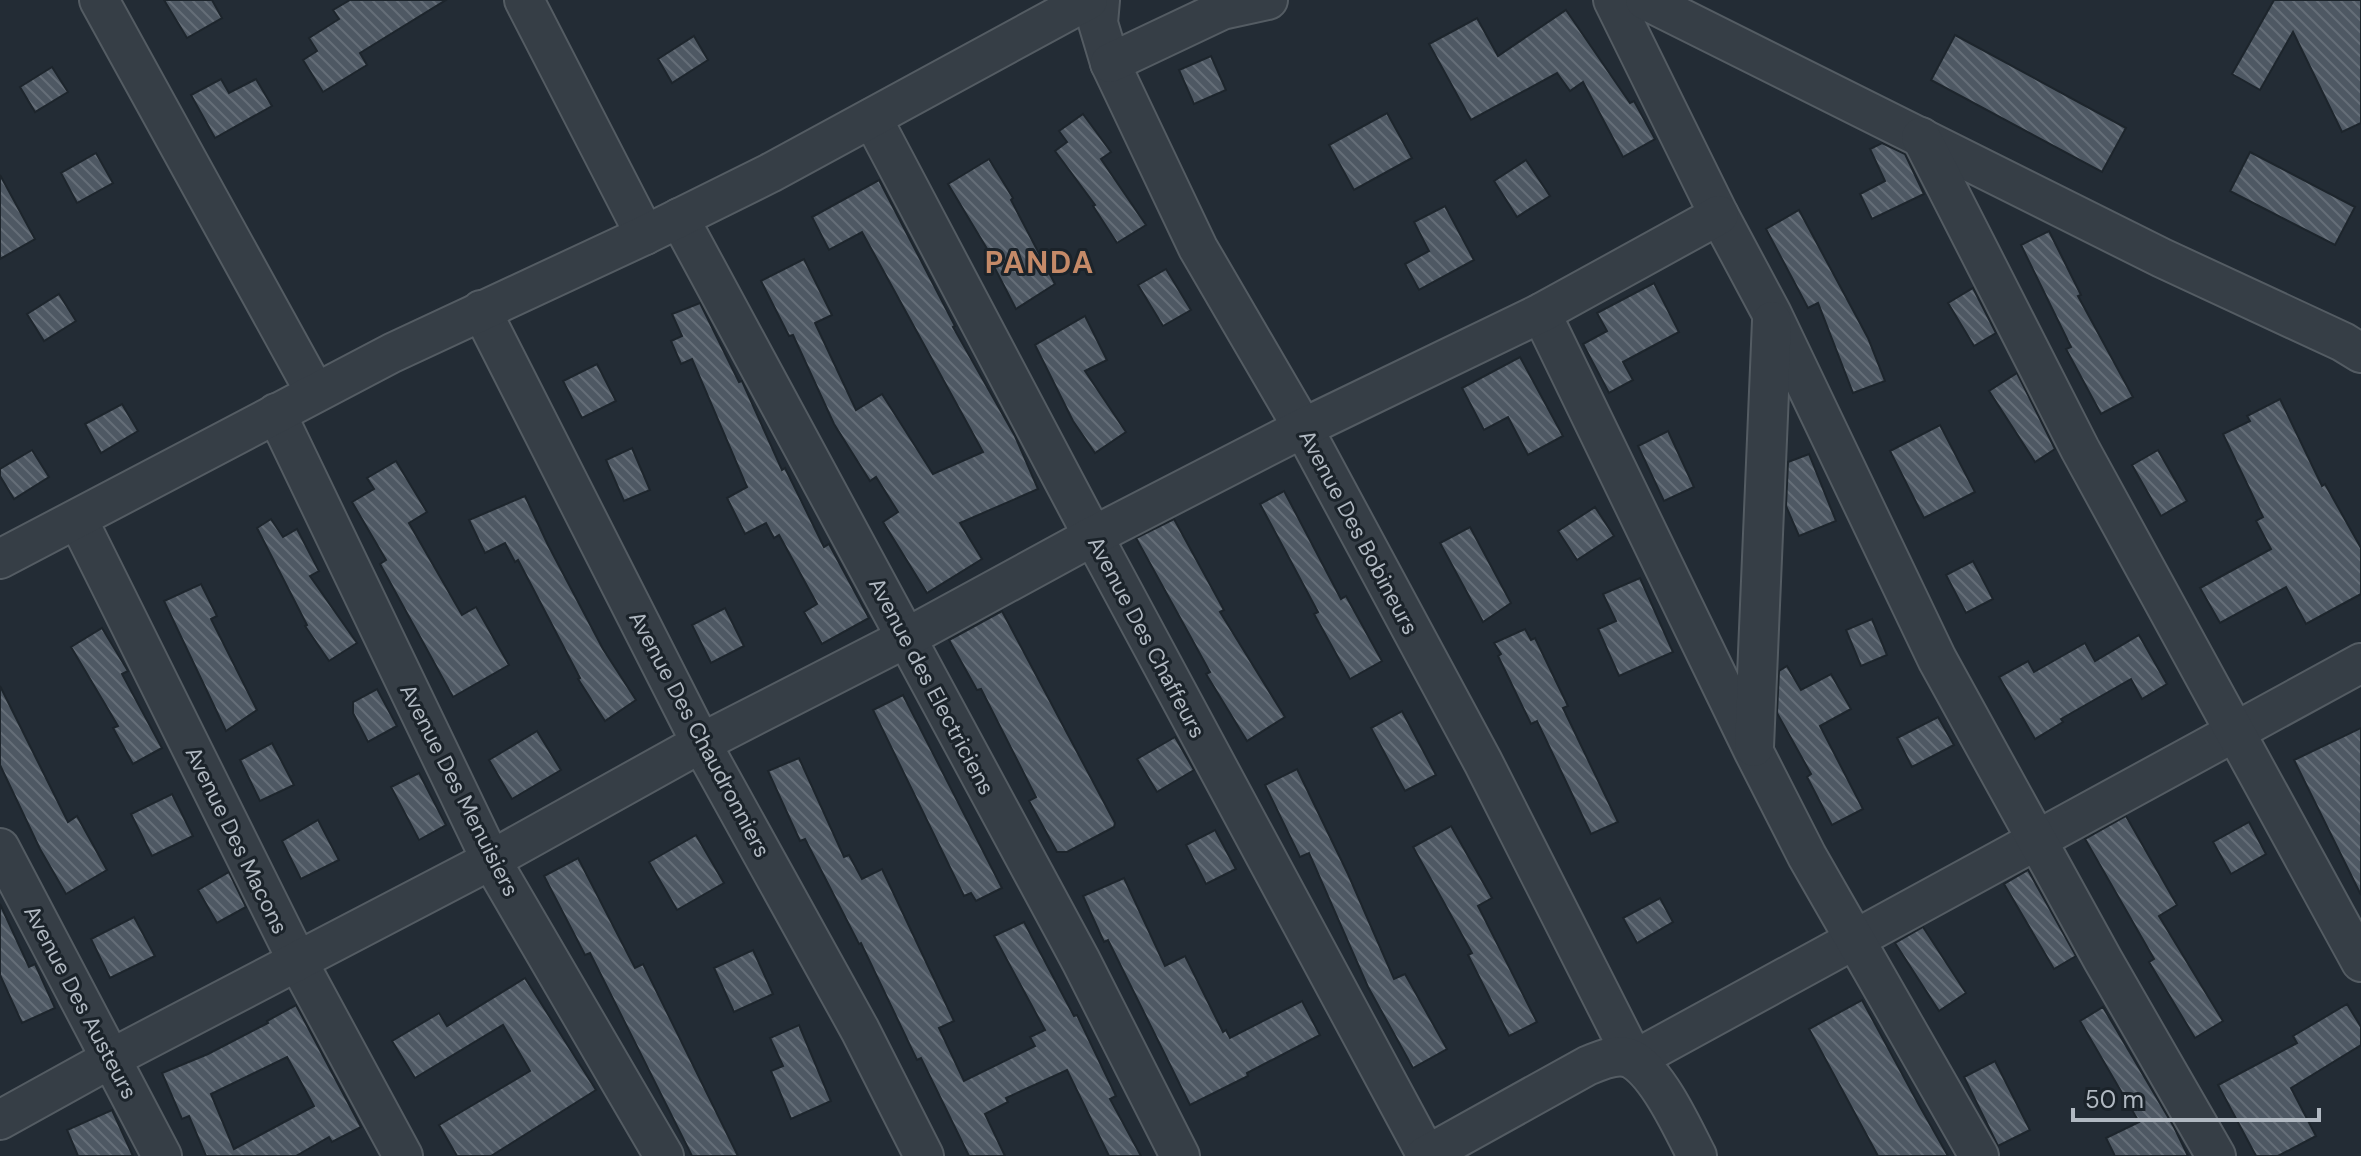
<svg xmlns="http://www.w3.org/2000/svg" width="2361" height="1156" viewBox="0 0 2361 1156" font-family="'DM Sans',sans-serif">
  <style>
    .building { fill: url(#building-back-hatch); stroke: #1d252c; stroke-width: 2; fill-rule: evenodd }
    .lines { fill: none; stroke-linecap: round; stroke-linejoin: round }
    .minor-casing { stroke: #545c63; stroke-width: 42 }
    .minor { stroke: #363e46; stroke-width: 38 }
    .labels { text-anchor: middle; stroke-width: 6; stroke-linejoin: round; paint-order: stroke }
    .street-label { font-size: 22px; fill: #b1b9c2; stroke: #1b232a }
    .district-label { font-size: 30px; font-weight: bold; letter-spacing: 2px; fill: #c58a68; stroke: #1b232a }
  </style>
  <defs>
    <pattern id="building-back-hatch" width="6" height="6" patternUnits="userSpaceOnUse" patternTransform="scale(2)"><rect width="6" height="6" fill="#4e5863"/><path d="M-1 5l2 2M0 0l6 6M5-1l2 2" fill="none" stroke="#656e78"/></pattern>
  </defs>
  <rect width="100%" height="100%" fill="#232c35"/>
  <g class="building">
    <polygon points="164,0 212,0 222,18 187,38"/>
    <polygon points="350,0 446,0 360,53 367,65 323,92 303,60 317,51 309,38 339,19 333,10"/>
    <polygon points="2274,0 2361,0 2361,123 2342,132 2293,32 2260,90 2232,74"/>
    <polygon points="1566,10 1630,103 1634,101 1655,139 1623,157 1583,82 1570,91 1557,73 1471,120 1429,44 1477,18 1498,56"/>
    <polygon points="1955,35 2126,128 2102,172 1931,80"/>
    <polygon points="694,36 708,60 672,83 658,59"/>
    <polygon points="1211,56 1226,90 1194,104 1179,70"/>
    <polygon points="52,67 68,92 35,112 20,87"/>
    <polygon points="221,79 229,93 256,79 272,106 215,138 191,95"/>
    <polygon points="1387,113 1412,158 1354,190 1329,145"/>
    <polygon points="1083,114 1111,152 1101,159 1146,225 1117,243 1093,206 1095,205 1055,151 1067,142 1059,131"/>
    <polygon points="1882,143 1905,154 1924,194 1872,219 1860,194 1885,181 1870,149"/>
    <polygon points="2250,152 2355,207 2335,245 2230,191"/>
    <polygon points="96,153 113,183 77,203 61,173"/>
    <polygon points="989,159 1013,198 1011,200 1055,284 1016,309 987,253 989,252 948,184"/>
    <polygon points="1526,160 1550,196 1517,217 1494,181"/>
    <polygon points="0,175 35,239 0,259"/>
    <polygon points="879,180 955,326 953,327 1015,436 1038,489 960,523 982,559 927,593 883,522 898,512 876,477 870,481 834,424 793,335 789,336 761,281 804,259 832,315 815,323 856,410 882,394 933,474 983,452 862,232 829,250 812,217"/>
    <polygon points="1445,206 1474,260 1419,290 1405,264 1429,251 1414,222"/>
    <polygon points="1799,210 1868,338 1885,381 1853,393 1818,303 1808,308 1766,229"/>
    <polygon points="2049,231 2081,295 2078,296 2133,397 2101,414 2066,349 2071,347 2021,245"/>
    <polygon points="1166,269 1191,310 1163,326 1138,285"/>
    <polygon points="1654,283 1679,332 1623,362 1633,380 1609,393 1583,344 1607,331 1597,313"/>
    <polygon points="1973,288 1996,333 1974,346 1948,303"/>
    <polygon points="59,294 76,321 44,341 27,314"/>
    <polygon points="700,303 739,382 742,381 782,470 785,468 824,547 829,544 869,618 822,644 804,612 817,604 779,535 774,538 766,523 745,534 727,498 747,487 692,359 681,364 671,341 682,336 672,314"/>
    <polygon points="1085,316 1107,360 1085,371 1126,432 1095,453 1073,421 1035,345"/>
    <polygon points="1520,357 1563,436 1528,455 1508,417 1484,430 1462,388"/>
    <polygon points="597,364 616,401 582,418 563,381"/>
    <polygon points="2017,373 2055,449 2035,462 1989,391"/>
    <polygon points="2280,399 2322,486 2325,484 2361,548 2361,594 2306,624 2286,587 2220,623 2200,588 2271,549 2256,521 2263,517 2223,434 2250,421 2247,416"/>
    <polygon points="122,404 138,431 101,453 85,424"/>
    <polygon points="1940,425 1975,492 1924,518 1890,451"/>
    <polygon points="1668,431 1694,487 1664,501 1638,446"/>
    <polygon points="632,448 650,490 624,501 606,460"/>
    <polygon points="32,450 49,477 14,499 0,476 0,469"/>
    <polygon points="2158,450 2187,501 2161,516 2132,465"/>
    <polygon points="1809,454 1836,521 1799,536 1786,506 1788,462"/>
    <polygon points="396,461 427,512 409,523 462,615 476,607 509,665 453,697 380,564 386,560 352,502 374,489 367,478"/>
    <polygon points="1284,491 1341,599 1346,596 1382,661 1350,679 1314,614 1318,612 1260,504"/>
    <polygon points="525,496 548,545 603,649 636,700 605,721 578,679 580,678 518,560 515,562 505,543 485,553 469,520"/>
    <polygon points="1595,507 1614,536 1577,560 1558,531"/>
    <polygon points="271,519 283,537 297,529 319,571 310,576 357,643 329,661 305,626 307,625 257,528"/>
    <polygon points="1174,519 1224,610 1220,612 1285,717 1247,741 1206,674 1210,672 1136,538"/>
    <polygon points="1470,527 1511,603 1483,622 1440,543"/>
    <polygon points="1973,561 1993,599 1966,613 1946,575"/>
    <polygon points="1640,578 1673,652 1619,676 1598,629 1616,621 1603,594"/>
    <polygon points="201,584 217,616 211,619 257,710 226,731 164,601"/>
    <polygon points="725,608 744,646 711,663 692,625"/>
    <polygon points="1002,611 1115,823 1114,827 1067,852 1057,852 1029,801 1036,797 981,689 977,690 949,640"/>
    <polygon points="1872,619 1887,655 1861,666 1846,630"/>
    <polygon points="102,628 128,671 122,674 162,748 133,764 113,728 118,726 71,647"/>
    <polygon points="1525,629 1531,640 1535,638 1568,706 1563,708 1618,822 1591,834 1537,721 1531,724 1498,656 1501,654 1494,643"/>
    <polygon points="2139,635 2167,684 2142,699 2131,679 2061,719 2063,722 2035,739 1999,677 2028,661 2034,672 2085,643 2095,661"/>
    <polygon points="1787,666 1801,690 1831,674 1851,709 1820,726 1863,809 1832,825 1807,777 1811,774 1777,713 1779,671"/>
    <polygon points="0,686 68,822 77,816 107,870 66,894 40,849 0,765"/>
    <polygon points="377,689 397,726 368,742 353,713 353,702"/>
    <polygon points="903,695 1002,888 976,901 971,893 964,896 873,710"/>
    <polygon points="1402,711 1436,775 1405,791 1371,728"/>
    <polygon points="1938,717 1954,745 1912,767 1897,738"/>
    <polygon points="2361,728 2361,895 2294,760"/>
    <polygon points="537,731 561,770 512,799 489,760"/>
    <polygon points="1175,737 1194,770 1157,792 1137,759"/>
    <polygon points="272,743 294,785 260,801 240,760"/>
    <polygon points="799,758 844,857 849,855 862,879 882,869 954,1021 939,1028 964,1081 1035,1046 1030,1037 1045,1030 994,936 1024,922 1074,1016 1077,1015 1116,1096 1110,1099 1141,1156 1109,1156 1067,1070 1006,1098 1008,1102 985,1114 1005,1156 969,1156 921,1058 917,1060 861,943 859,944 805,839 800,841 768,771"/>
    <polygon points="1297,769 1348,874 1394,979 1405,974 1447,1049 1413,1068 1368,987 1309,853 1300,857 1265,785"/>
    <polygon points="419,773 446,825 419,840 391,787"/>
    <polygon points="172,794 193,836 152,856 131,814"/>
    <polygon points="2126,816 2177,905 2159,916 2223,1021 2195,1038 2149,962 2154,959 2085,839"/>
    <polygon points="318,820 339,860 301,879 282,841"/>
    <polygon points="2249,822 2266,854 2231,874 2213,842"/>
    <polygon points="1451,826 1492,898 1478,906 1537,1022 1509,1036 1468,955 1472,953 1413,847"/>
    <polygon points="1215,830 1236,869 1206,884 1186,845"/>
    <polygon points="696,835 724,883 677,910 649,862"/>
    <polygon points="578,858 635,968 643,964 738,1156 692,1156 590,953 585,955 544,876"/>
    <polygon points="2028,870 2076,956 2054,969 2004,884"/>
    <polygon points="229,872 246,907 217,923 198,890"/>
    <polygon points="1124,878 1165,966 1185,956 1223,1032 1226,1030 1230,1038 1302,1001 1320,1035 1247,1073 1248,1076 1190,1105 1108,940 1104,942 1083,896"/>
    <polygon points="1660,898 1673,922 1637,943 1623,918"/>
    <polygon points="0,904 29,967 35,964 55,1008 22,1023 0,975"/>
    <polygon points="134,917 155,956 110,978 91,939"/>
    <polygon points="1923,927 1966,993 1939,1011 1895,943"/>
    <polygon points="753,950 773,994 734,1012 714,968"/>
    <polygon points="525,978 596,1090 491,1156 457,1156 439,1125 530,1071 503,1025 415,1078 392,1041 439,1013 447,1026"/>
    <polygon points="1862,1000 1919,1105 1948,1156 1878,1156 1809,1029"/>
    <polygon points="2347,1004 2361,1027 2361,1045 2291,1088 2316,1136 2278,1156 2256,1156 2218,1085 2297,1043 2293,1036"/>
    <path d="M296 1005 361 1127 332 1142 329 1137 296 1156H206L189 1116 182 1119 162 1073 208 1054 268 1023 267 1021ZM287 1057 314 1106 234 1149 211 1094Z"/>
    <polygon points="2103,1007 2174,1127 2188,1156 2115,1156 2106,1138 2139,1122 2080,1021"/>
    <polygon points="799,1025 831,1101 791,1119 771,1071 783,1066 770,1038"/>
    <polygon points="1995,1061 2030,1130 1998,1146 1964,1077"/>
    <polygon points="112,1110 133,1156 78,1156 67,1130"/>
  </g>
  <g class="lines">
    <defs>
      <g id="minor">
        <polyline points="99,0 315,392"/>
        <polyline points="524,0 645,235"/>
        <polyline points="1100,0 1098,23 1110,63 1198,248 1303,428 1483,762 1634,1060 2361,663"/>
        <polyline points="1613,0 1719,215 1772,314 1937,659 2103,960 2216,1156"/>
        <polyline points="1645,0 2162,258 2343,342 2361,353"/>
        <polyline points="1110,63 1222,10 1268,0"/>
        <polyline points="872,118 1093,536 1427,1156"/>
        <polyline points="1921,137 2080,449 2361,962"/>
        <polyline points="679,218 1081,961 1180,1156"/>
        <polyline points="481,310 701,743 860,1030 924,1156"/>
        <polyline points="1541,313 1754,752 1807,856 1979,1156"/>
        <polyline points="276,413 491,860 664,1156"/>
        <polyline points="78,520 298,962 403,1156"/>
        <polyline points="0,559 392,353 645,235 770,173 1088,0"/>
        <polyline points="1754,747 1772,321"/>
        <polyline points="0,848 162,1156"/>
        <polyline points="0,1120 110,1059 491,860 701,743 906,638 1093,536 1303,428 1541,313 1719,215"/>
        <path d="M1425 1156 1587 1066C1601 1060 1621 1051 1635 1061 1660 1078 1683 1129 1697 1156"/>
      </g>
    </defs>
    <use href="#minor" class="minor-casing"/>
    <use href="#minor" class="minor"/>
  </g>
  <g class="labels">
    <g class="street-label">
      <text transform="translate(1359 532) rotate(62)" y="8">Avenue Des Bobineurs</text>
      <text transform="translate(1147 637) rotate(62)" y="8">Avenue Des Chaffeurs</text>
      <text transform="translate(932 686) rotate(62)" y="8">Avenue des Electriciens</text>
      <text transform="translate(700 734) rotate(62)" y="8">Avenue Des Chaudronniers</text>
      <text transform="translate(460 790) rotate(63)" y="8">Avenue Des Menuisiers</text>
      <text transform="translate(237 840) rotate(64)" y="8">Avenue Des Macons</text>
      <text transform="translate(81 1002) rotate(62)" y="8">Avenue Des Austeurs</text>
    </g>
    <g class="district-label">
      <text x="1040" y="273">PANDA</text>
    </g>
  </g>
  <path d="M2073 1108v12h246v-12" fill="none" stroke="#b1b9c2" stroke-width="4"/>
  <text x="2085" y="1108" font-size="24" fill="#b1b9c2" stroke="#1b232a" stroke-width="6" paint-order="stroke">50 m</text>
</svg>
